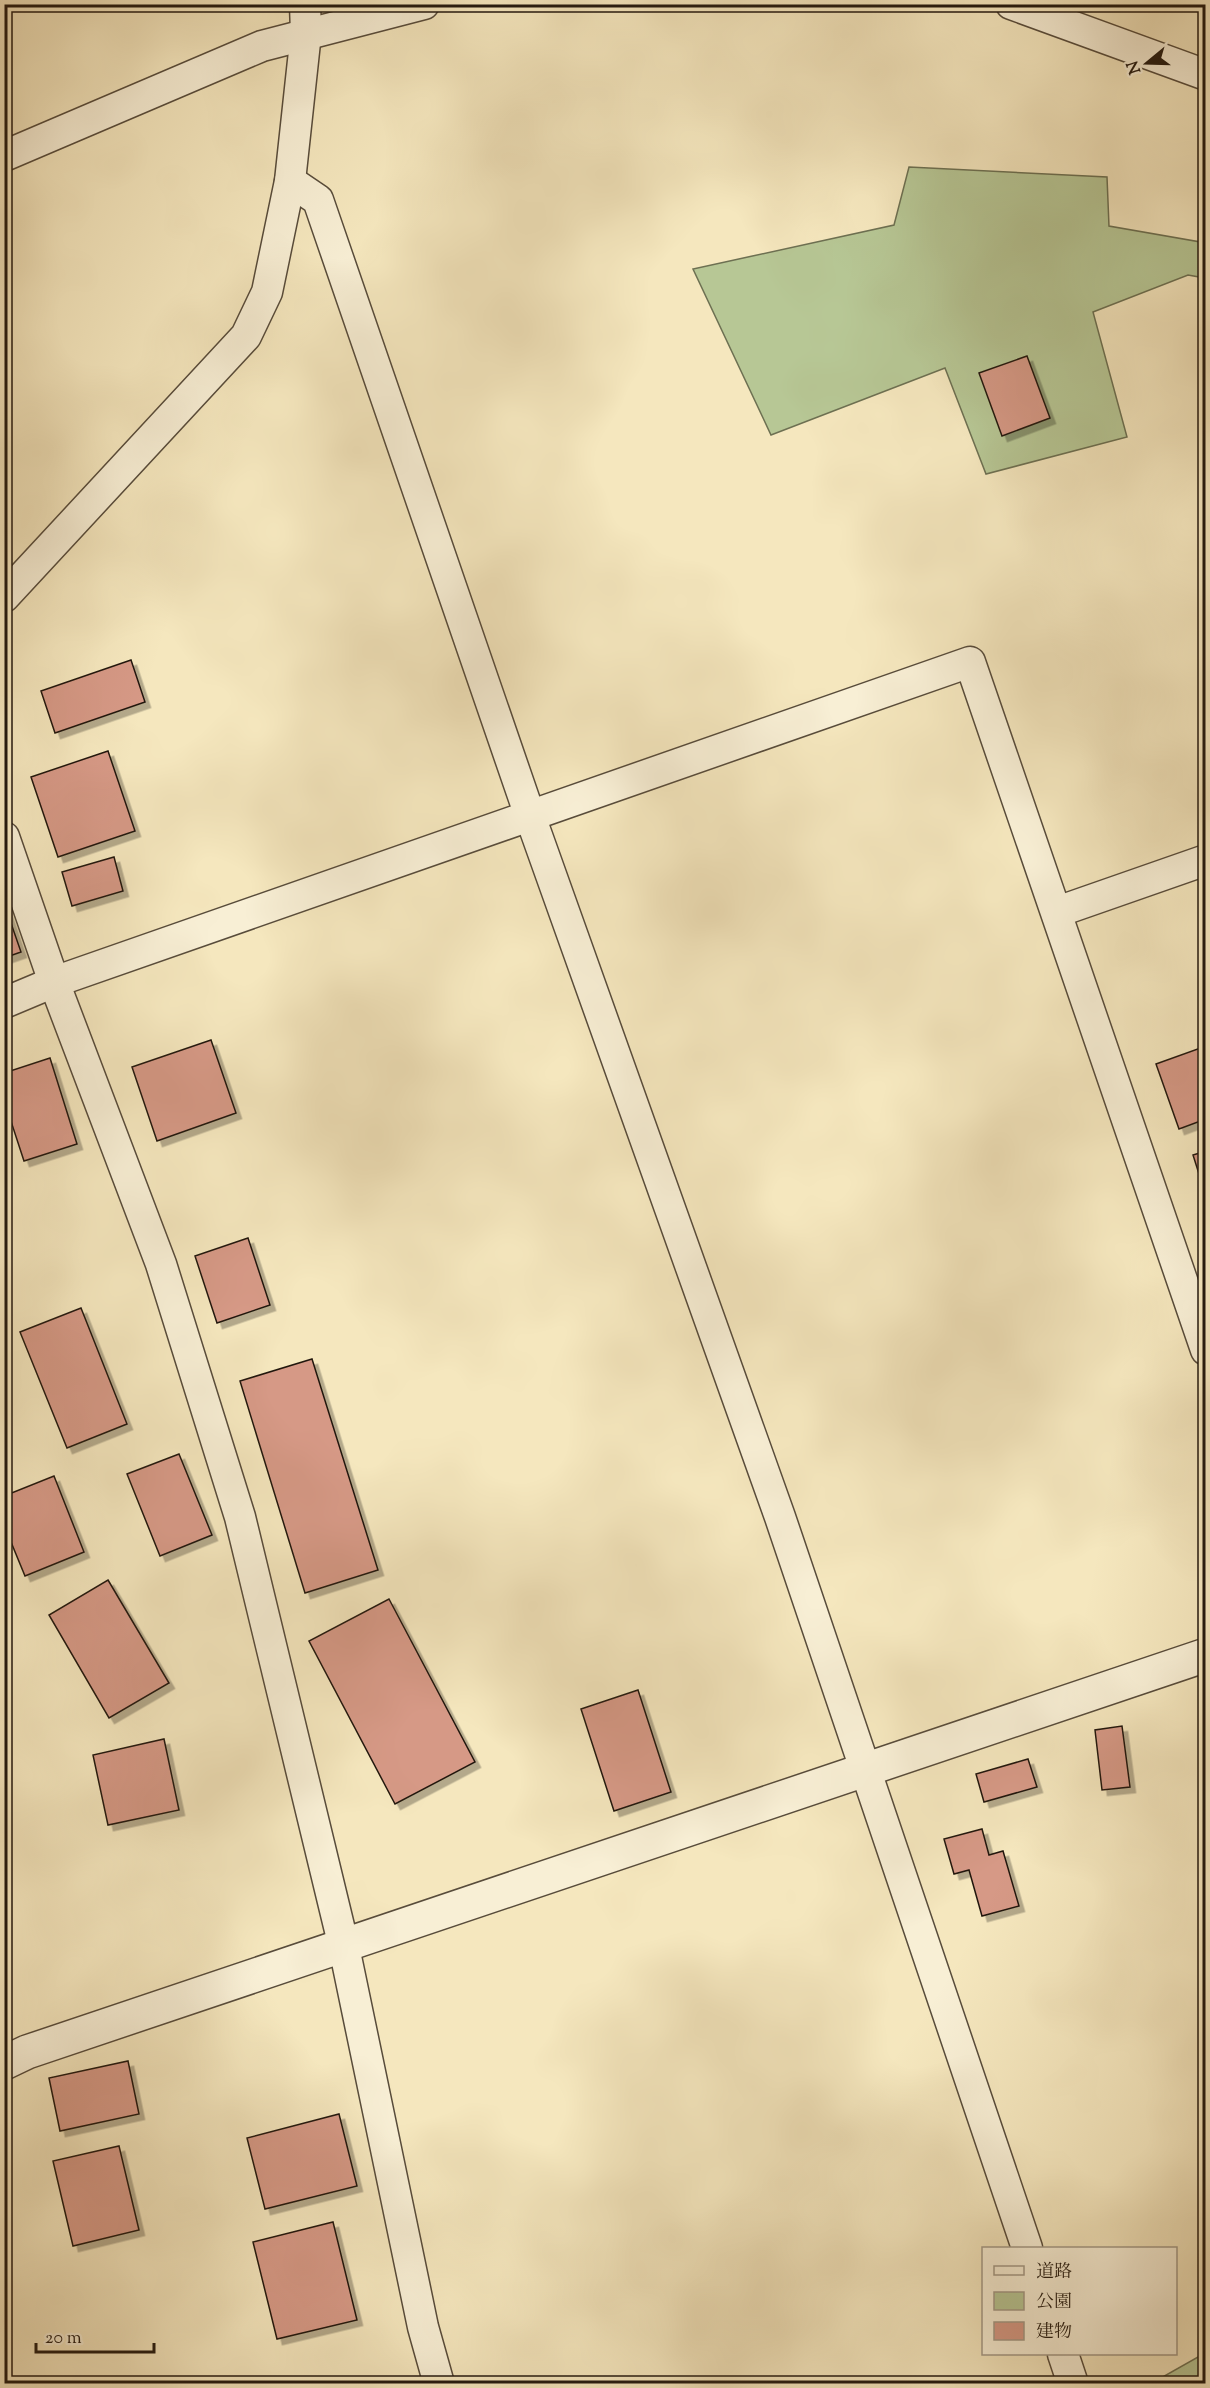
<svg xmlns="http://www.w3.org/2000/svg" width="1210" height="2388" viewBox="0 0 1210 2388" font-family="'Sorts Mill Goudy','Noto Serif JP',serif">
  <style>
    .green { fill: #b7c795; stroke: #6d7052; stroke-width: 1.5 }
    .building { fill: #d69986; stroke: #23190f; stroke-width: 1.5; filter: url(#shadow) }
    .lines { fill: none; stroke-linecap: round; stroke-linejoin: round }
    .minor-casing { stroke: #584c3b; stroke-width: 33 }
    .tertiary-casing { stroke: #584c3b; stroke-width: 36 }
    .minor { stroke: #f8efd5; stroke-width: 30 }
    .tertiary { stroke: #f8efd5; stroke-width: 33 }
  </style>
  <defs>
    <filter id="shadow"><feDropShadow dx="5.5" dy="5.5" stdDeviation="0" flood-color="#0004"/></filter>
  </defs>
  <rect width="100%" height="100%" fill="#f5e7be"/>
  <filter id="stains"><feTurbulence type="fractalNoise" baseFrequency=".00333" numOctaves="4"/><feColorMatrix values="0 0 0 0 .2 0 0 0 0 .09 0 0 0 0 .02 0 0 0 .5 -.17"/></filter>
  <radialGradient id="worn" r=".72"><stop offset=".6" stop-color="#630" stop-opacity="0"/><stop offset="1" stop-color="#630" stop-opacity=".3"/></radialGradient>
  <g class="green">
    <polygon points="909,167 1107,177 1109,226 1206,243 1205,278 1188,275 1093,312 1127,437 986,474 945,368 771,435 693,269 894,225"/>
    <polygon points="1205,2353 1205,2383 1152,2383"/>
  </g>
  <g class="building">
    <polygon points="1027,356 1050,418 1002,436 979,373"/>
    <polygon points="131,660 145,702 55,733 41,691"/>
    <polygon points="108,751 135,831 58,857 31,777"/>
    <polygon points="114,857 123,891 72,906 62,872"/>
    <polygon points="4,903 21,952 4,958"/>
    <polygon points="211,1040 236,1113 157,1141 132,1067"/>
    <polygon points="1206,1046 1206,1119 1179,1129 1156,1064"/>
    <polygon points="50,1058 77,1144 24,1161 4,1100 4,1073"/>
    <polygon points="1206,1151 1206,1196 1193,1155"/>
    <polygon points="248,1238 270,1305 217,1323 195,1256"/>
    <polygon points="81,1308 127,1424 67,1448 20,1332"/>
    <polygon points="312,1359 378,1570 305,1593 240,1381"/>
    <polygon points="179,1454 212,1535 160,1556 127,1474"/>
    <polygon points="54,1476 84,1552 25,1576 4,1525 4,1496"/>
    <polygon points="108,1580 169,1683 109,1718 49,1615"/>
    <polygon points="389,1599 475,1762 395,1804 309,1641"/>
    <polygon points="638,1690 671,1792 614,1811 581,1709"/>
    <polygon points="1122,1726 1130,1787 1102,1790 1095,1730"/>
    <polygon points="164,1739 179,1810 108,1825 93,1755"/>
    <polygon points="1028,1759 1037,1787 984,1802 976,1774"/>
    <polygon points="982,1829 989,1855 1003,1851 1019,1906 982,1916 969,1870 954,1874 944,1839"/>
    <polygon points="128,2061 139,2114 60,2131 49,2078"/>
    <polygon points="339,2114 357,2186 265,2209 247,2138"/>
    <polygon points="119,2146 139,2230 73,2246 53,2161"/>
    <polygon points="333,2222 357,2320 277,2339 253,2242"/>
  </g>
  <g class="lines">
    <defs>
      <g id="minor">
        <polyline points="1011,4 1206,75"/>
        <polyline points="4,156 262,46 424,4"/>
        <polyline points="290,181 318,200 530,816 780,1517 1027,2248"/>
        <polyline points="4,597 246,336 267,292 290,181 306,33 305,4"/>
        <polyline points="4,837 54,982 161,1264 240,1517 344,1947 423,2327 439,2384"/>
        <polyline points="1057,912 1206,860"/>
        <polyline points="4,1003 54,982 970,662 1206,1350"/>
        <polyline points="1063,2354 1073,2384"/>
      </g>
      <polyline id="tertiary" points="4,2063 27,2052 1206,1655"/>
    </defs>
    <use href="#minor" class="minor-casing"/>
    <use href="#tertiary" class="tertiary-casing"/>
    <use href="#minor" class="minor"/>
    <use href="#tertiary" class="tertiary"/>
  </g>
  <rect width="1210" height="2388" fill="none" stroke="#f5e7be" stroke-width="24"/>
  <rect x="6" y="6" width="1198" height="2376" fill="none" stroke="#23190f" stroke-width="3"/>
  <rect x="12" y="12" width="1186" height="2364" fill="none" stroke="#23190f" stroke-width="1.5"/>
  <rect x="982" y="2247" width="195" height="108" fill="#f8efd5" stroke="#a39986" stroke-width="1.5"/>
  <rect x="994" y="2266" width="30" height="9" fill="#f8efd5" stroke="#a39986" stroke-width="1.5"/>
  <text x="1036" y="2277" font-size="18" fill="#23190f">道路</text>
  <rect x="994" y="2292" width="30" height="18" fill="#b7c795" stroke="#a39986" stroke-width="1.5"/>
  <text x="1036" y="2307" font-size="18" fill="#23190f">公園</text>
  <rect x="994" y="2322" width="30" height="18" fill="#d69986" stroke="#a39986" stroke-width="1.5"/>
  <text x="1036" y="2337" font-size="18" fill="#23190f">建物</text>
  <g transform="translate(1147 63) rotate(251)" stroke="#f8efd5" stroke-width="4.5" paint-order="stroke">
  <path d="M0-4.5L10 22L0 15L-10 22Z" fill="#23190f"/>
  <text y="-9" font-size="16" font-weight="bold" text-anchor="middle" fill="#23190f">N</text>
  </g>
  <path d="M36 2343v9h118v-9" fill="none" stroke="#23190f" stroke-width="3"/>
  <text x="45" y="2343" font-size="18" fill="#23190f" stroke="#f8efd5" stroke-width="4.5" paint-order="stroke">20 m</text>
  <rect width="100%" height="100%" filter="url(#stains)"/>
  <rect width="100%" height="100%" fill="url(#worn)"/>
</svg>
